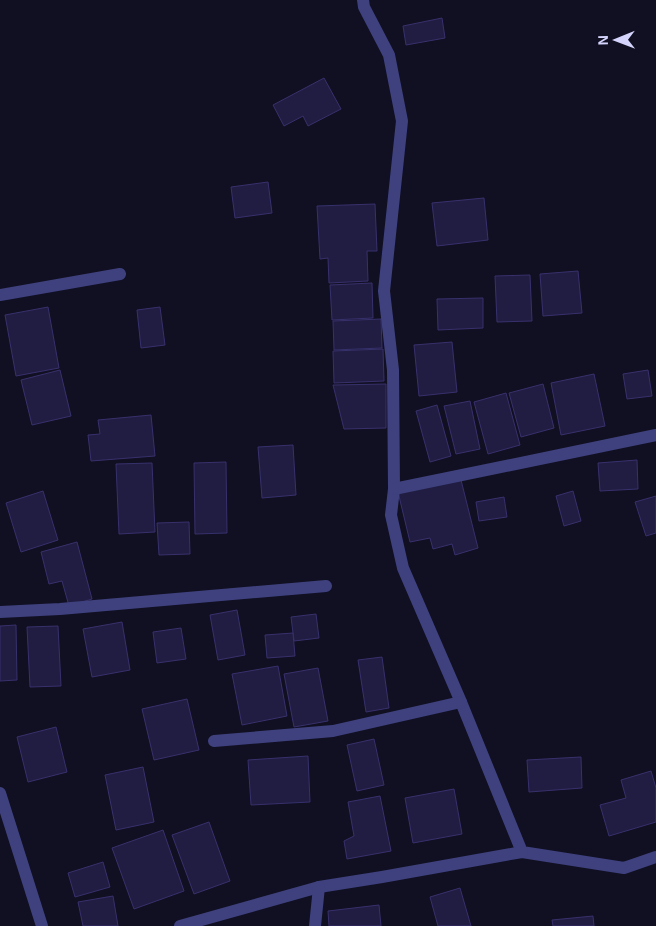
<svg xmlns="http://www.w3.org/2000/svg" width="656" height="926" viewBox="0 0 656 926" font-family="Helvetica,sans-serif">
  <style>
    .building { fill: #211d42; stroke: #37316c }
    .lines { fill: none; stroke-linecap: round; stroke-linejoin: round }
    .minor { stroke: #3e417e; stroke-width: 12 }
  </style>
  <rect width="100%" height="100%" fill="#110f22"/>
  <g class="building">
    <polygon points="442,18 445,38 406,45 403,26"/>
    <polygon points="324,78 341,109 308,126 303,116 284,126 273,105"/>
    <polygon points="268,182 272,213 235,218 231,187"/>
    <polygon points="484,198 488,240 437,246 432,203"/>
    <polygon points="375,204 377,251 367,251 368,281 329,283 328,258 320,259 317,206"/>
    <polygon points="578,271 582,313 543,316 540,274"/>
    <polygon points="530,275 532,321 497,322 495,276"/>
    <polygon points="372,283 373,318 332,320 330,285"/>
    <polygon points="483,298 483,328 438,330 437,299"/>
    <polygon points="48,307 59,368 16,376 5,315"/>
    <polygon points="160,307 165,345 141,348 137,310"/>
    <polygon points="381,319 382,348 334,350 333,321"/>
    <polygon points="452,342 457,392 419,396 414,345"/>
    <polygon points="383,349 384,381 334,383 333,351"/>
    <polygon points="60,370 71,416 32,425 21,380"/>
    <polygon points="648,370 652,396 627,399 623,374"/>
    <polygon points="594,374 605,426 561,435 551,383"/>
    <polygon points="386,384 386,428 344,429 333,385"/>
    <polygon points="543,384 554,428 521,437 509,393"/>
    <polygon points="506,393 520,445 488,454 474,402"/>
    <polygon points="470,401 480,449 456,454 444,406"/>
    <polygon points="437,405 451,456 430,462 416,411"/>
    <polygon points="151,415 155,456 91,461 88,435 100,434 98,420"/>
    <polygon points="293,445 296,495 262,498 258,447"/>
    <polygon points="637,460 638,489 600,491 598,463"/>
    <polygon points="226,462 227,533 195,534 194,463"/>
    <polygon points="152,463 155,532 119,534 116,464"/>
    <polygon points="460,476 478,548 455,555 452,544 433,549 430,538 410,542 398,492"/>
    <polygon points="43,491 58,540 21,552 6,503"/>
    <polygon points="573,491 581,521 564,526 556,496"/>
    <polygon points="656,496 656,533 646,536 635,502"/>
    <polygon points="504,497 507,517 479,521 476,502"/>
    <polygon points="189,522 190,554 159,555 157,523"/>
    <polygon points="77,542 92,599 69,606 62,581 49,584 41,552"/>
    <polygon points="237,610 245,655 218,660 210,615"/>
    <polygon points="316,614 319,638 294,641 291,617"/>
    <polygon points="122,622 130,670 92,677 83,629"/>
    <polygon points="16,625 17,680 0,681 0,626"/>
    <polygon points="58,626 61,686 30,687 27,627"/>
    <polygon points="181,628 186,659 157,663 153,632"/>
    <polygon points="293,633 295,656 267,658 265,635"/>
    <polygon points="382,657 389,708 366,712 358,660"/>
    <polygon points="278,666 287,716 242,725 232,674"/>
    <polygon points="318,668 328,721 294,727 284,674"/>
    <polygon points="187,699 199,750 154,760 142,709"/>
    <polygon points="56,727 67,772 28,782 17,737"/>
    <polygon points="374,739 384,785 357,791 347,745"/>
    <polygon points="308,756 310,802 251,805 248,760"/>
    <polygon points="581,757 582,788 529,792 527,760"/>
    <polygon points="143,767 154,822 116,830 105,775"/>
    <polygon points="651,771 656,788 656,822 609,836 600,805 626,798 621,780"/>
    <polygon points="454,789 462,834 413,843 405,798"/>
    <polygon points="380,796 391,851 347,859 344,841 354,836 348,802"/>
    <polygon points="209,822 230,881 194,894 172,835"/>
    <polygon points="163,830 184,891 134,909 112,848"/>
    <polygon points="103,862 110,887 75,897 68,873"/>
    <polygon points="460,888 471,926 438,926 430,897"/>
    <polygon points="113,896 118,926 83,926 78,902"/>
    <polygon points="379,905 381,926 329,926 328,911"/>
    <polygon points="593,916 594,926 553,926 552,920"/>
  </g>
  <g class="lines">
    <g class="minor">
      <polyline points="363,0 364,7 389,55 402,121 384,291 393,370 394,489 391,515 403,568 461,702 522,852 624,868 656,857"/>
      <polyline points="0,295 120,274"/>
      <polyline points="394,489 656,435"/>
      <polyline points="0,612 60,609 326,586"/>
      <polyline points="214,741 333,731 461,702"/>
      <polyline points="0,793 42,926"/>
      <polyline points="180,926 319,887 382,877 522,852"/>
      <polyline points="315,926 319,887"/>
    </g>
  </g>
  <g transform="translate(616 40) rotate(269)" stroke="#110f22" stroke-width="4" paint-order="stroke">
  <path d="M0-4L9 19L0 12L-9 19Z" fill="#d5d4fc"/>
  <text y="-8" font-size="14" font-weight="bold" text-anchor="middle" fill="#d5d4fc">N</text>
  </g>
</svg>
